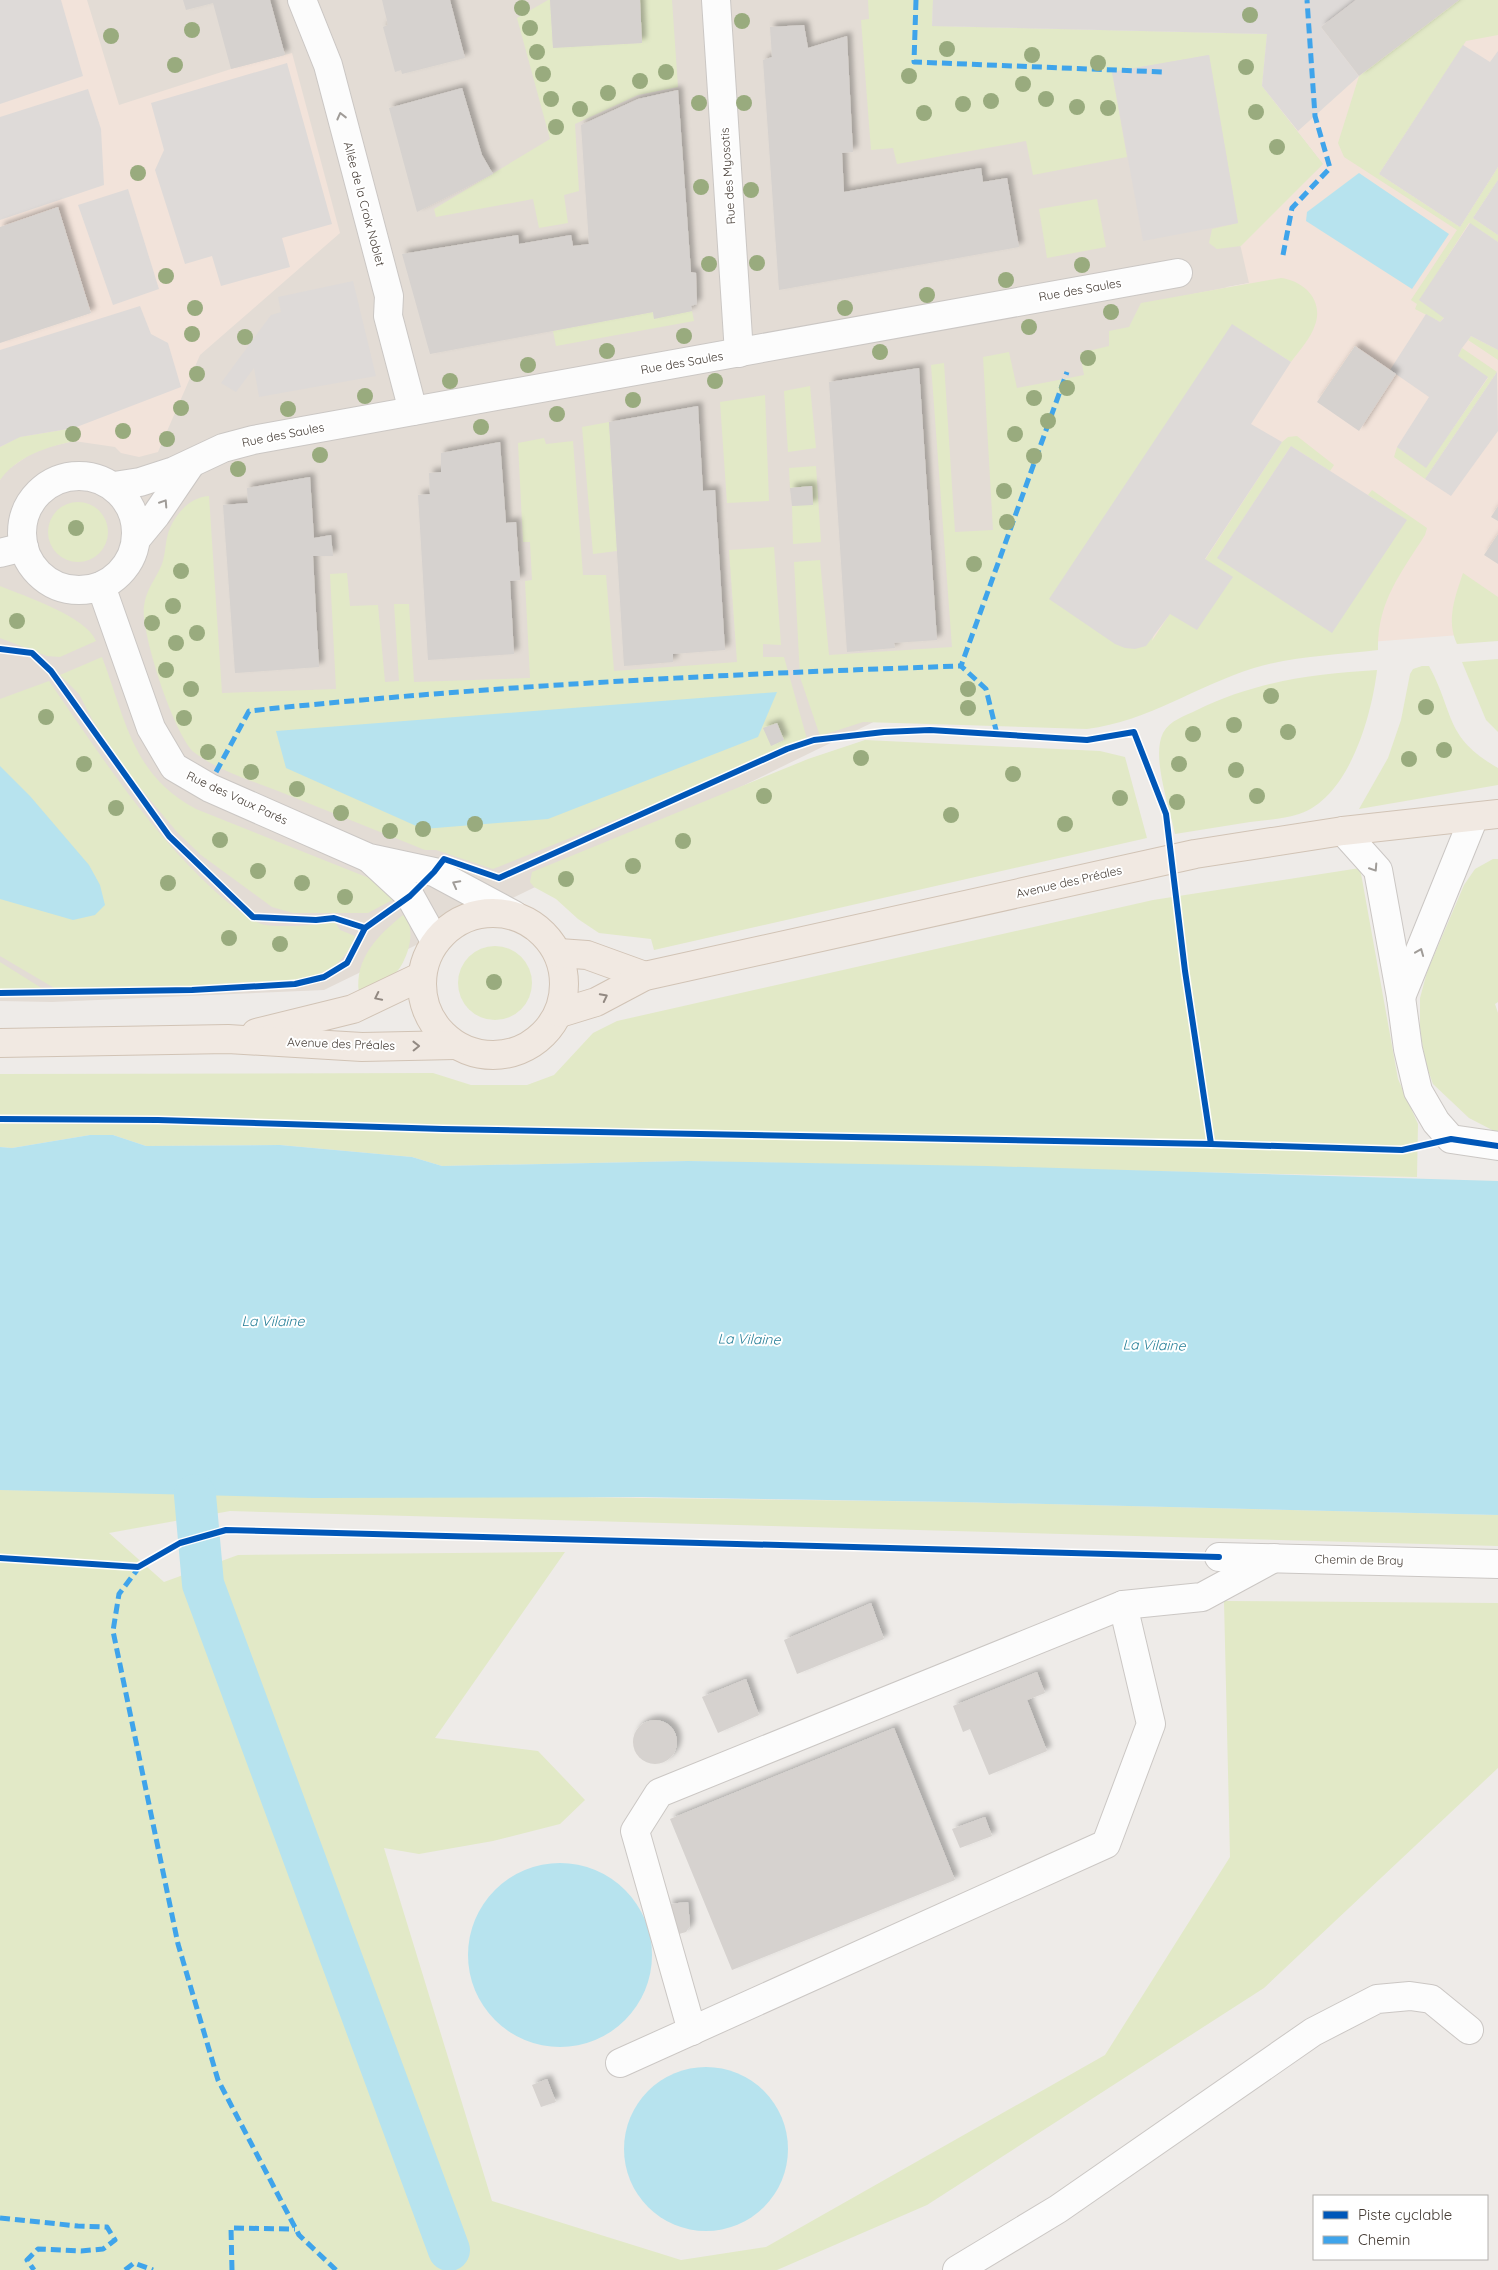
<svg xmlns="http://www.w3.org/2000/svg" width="1498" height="2270" viewBox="0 0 1498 2270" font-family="Quicksand,sans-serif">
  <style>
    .residential { fill: #e3dcd5 }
    .commercial { fill: #f2e3da }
    .green { fill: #e2e9c7 }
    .parking { fill: #dedad8 }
    .water { fill: #b7e3ee }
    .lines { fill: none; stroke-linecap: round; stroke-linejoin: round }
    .canal { stroke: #b7e3ee; stroke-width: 42 }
    .building { fill: #d6d2cf; filter: url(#shadow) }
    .minor-casing { stroke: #cbc7c4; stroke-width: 30 }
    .major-casing { stroke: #d1c3b5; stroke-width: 30 }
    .minor { stroke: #fcfcfc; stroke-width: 28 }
    .major { stroke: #f1e9e2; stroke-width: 28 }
    .quiet { stroke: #3fa4eb; stroke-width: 5; stroke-dasharray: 10 5; stroke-linecap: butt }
    .cycleway-casing { stroke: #fff; stroke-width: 9 }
    .cycleway { stroke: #0057b8; stroke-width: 6 }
    .tree { fill: #99ab7e }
    .oneway { stroke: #a09c98 }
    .oneway2 { stroke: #928982 }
    .labels { text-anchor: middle; stroke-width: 4; stroke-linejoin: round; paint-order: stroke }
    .street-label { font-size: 12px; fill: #443b34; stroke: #fff }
    .water-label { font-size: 14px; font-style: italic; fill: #288099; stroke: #fff }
  </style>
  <defs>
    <filter id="shadow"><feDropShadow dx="4.5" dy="-4.5" stdDeviation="2.5" flood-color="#0004"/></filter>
  </defs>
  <rect width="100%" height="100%" fill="#eeebe8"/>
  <polygon class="residential" points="0,0 933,0 932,26 1267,34 1262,86 1323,164 1249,283 1227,287 974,673 324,990 52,1002 0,1001"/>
  <g class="commercial">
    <polygon points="0,0 87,0 119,105 231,69 292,53 340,233 200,355 158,452 139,457 121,453 115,447 74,441 48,447 29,455 6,471 0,480"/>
    <polygon points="933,0 1498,0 1498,632 1013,670 1183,296 1249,283 1240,244 1323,164 1262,86 1267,34"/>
  </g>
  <g class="green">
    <polygon points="548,0 550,0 553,47 642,43 640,0 672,0 678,87 638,95 575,124 579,191 564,195 568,223 539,228 533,199 436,217 434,209 550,139 517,18"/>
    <polygon points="868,0 933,0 932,26 1267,34 1262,86 1323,164 1241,246 1217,249 1209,243 1212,229 1238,223 1209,55 1112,72 1127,157 1033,175 1026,141 897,164 893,148 871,150 861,20 869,19"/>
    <polygon points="1459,0 1498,0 1498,35 1466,41 1379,174 1460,227 1498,167 1498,180 1473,218 1498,235 1498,242 1469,223 1420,300 1444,317 1440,322 1415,309 1417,304 1411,300 1457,230 1344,157 1338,143 1359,76"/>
    <polygon points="1097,199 1106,247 1047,258 1039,209"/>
    <path d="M1281 278C1304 281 1324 300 1315 325 1311 338 1299 351 1291 362L1232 325 1152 641 1282 442 1288 437 1297 436 1334 465 1330 471 1291 446 1218 557 1406 520 1368 495 1372 490 1427 528 1425 535C1401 573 1377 602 1378 650 1338 655 1293 656 1254 668 1196 686 1149 721 1087 729L863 722 820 736 800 677 794 562 820 560 829 655 952 647 931 365 944 363 955 532 993 530 983 357 1009 352 1017 388 1084 375 1080 353 1109 346V331L1129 327 1141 303Z"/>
    <polygon points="692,311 694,321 556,346 553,331 653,312 654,318"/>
    <polygon points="1471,336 1498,350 1498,360 1468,340"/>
    <polygon points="1462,348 1497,372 1425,479 1394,457 1397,447 1426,467 1488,378 1458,356"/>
    <polygon points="810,386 816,448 788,452 784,391"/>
    <polygon points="765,395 769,501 727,503 720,402"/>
    <polygon points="609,422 617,551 593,554 582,427"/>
    <path d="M74 428V441C47 447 17 456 0 480V447L19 437Z"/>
    <path d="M544 438 546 444 573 441 583 575H606L614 671 737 662 729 550 774 547 781 645 763 644V657H784L807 739 692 789 493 869 436 850H425C376 830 327 811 278 791 250 780 219 771 195 753 175 738 140 631 144 606 146 589 156 579 162 564 166 553 165 539 170 528 177 512 191 497 209 496L222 693 336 689 330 574 347 573 350 606 378 605 385 682 399 681 394 604H409L414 682 530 678 525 581 532 580 530 542H523L518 443Z"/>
    <polygon points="816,466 821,542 793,544 792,506 813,504 812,486 790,488 789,468"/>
    <circle cx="78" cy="532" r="30"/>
    <path d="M1463 573 1498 597V641L1457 644C1446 620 1455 597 1463 573Z"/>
    <path d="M0 586C24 596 86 616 96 641L60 657 47 656 0 638Z"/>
    <path d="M102 657C126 720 132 775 196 809L369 878 383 886 396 898 368 913H293L272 907 201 855 177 832 132 778 93 721 79 694 60 675Z"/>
    <polygon points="1498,659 1498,732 1486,720 1462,662"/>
    <path d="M1422 666H1429C1455 714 1444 737 1498 768V785L1359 809 1388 758 1401 720 1410 674 1413 669Z"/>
    <path d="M1377 670C1372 715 1349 798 1299 814 1284 819 1266 820 1250 822 1225 826 1200 830 1175 834 1170 808 1151 757 1163 733 1170 720 1185 716 1197 710 1256 681 1313 674 1377 670Z"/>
    <path d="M49 681C97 750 141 819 202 879 219 895 238 913 259 923 270 929 321 925 335 922L340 930 355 936C344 966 325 974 295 981L153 988 56 989 0 956V699Z"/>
    <polygon points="865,740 1100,751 1125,757 1147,838 654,950 651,939 599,933 578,919 556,899 534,887 530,882 532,872 808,759"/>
    <polygon points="1493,859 1498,859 1498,1002 1495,1004 1498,1013 1498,1133 1469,1118 1433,1084 1425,1062 1420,1028 1420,998 1427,972 1464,885 1475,869"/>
    <polygon points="1360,868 1398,1079 1418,1124 1417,1177 688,1161 442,1166 412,1157 280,1145 146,1146 113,1135 90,1135 12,1148 0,1147 0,1074 433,1073 471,1085 527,1085 554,1075 593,1033 617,1021 1153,900"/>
    <path d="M403 915C417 927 409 955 399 969 391 980 371 987 359 993 354 959 378 935 403 915Z"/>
    <circle cx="495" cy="983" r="37"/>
    <polygon points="0,962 43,989 0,991"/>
    <polygon points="0,1490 959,1502 1498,1515 1498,1546 230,1511 109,1533 164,1582 238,1555 565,1552 435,1738 538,1751 585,1800 560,1824 493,1841 419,1854 384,1848 492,2201 681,2260 766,2247 1105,2055 1230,1857 1224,1601 1498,1603 1498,1768 1264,1988 927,2205 777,2270 0,2270"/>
  </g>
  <g class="parking">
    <polygon points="0,0 61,0 83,76 0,104"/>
    <polygon points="933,0 1356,0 1321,27 1359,76 1298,131 1262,86 1267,34 932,26"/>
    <polygon points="1463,45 1490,62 1498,51 1498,167 1460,227 1379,174"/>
    <polygon points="1209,55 1238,223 1143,241 1112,72"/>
    <polygon points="287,63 332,224 282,238 290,267 221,286 212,256 185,264 155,170 164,150 151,103"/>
    <polygon points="88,89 101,129 104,185 0,220 0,117"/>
    <polygon points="1498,180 1498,235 1473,218"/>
    <polygon points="128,189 159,289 113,305 78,205"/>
    <polygon points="1470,223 1498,242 1498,350 1471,336 1462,348 1458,356 1488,377 1426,468 1397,447 1429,397 1390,370 1426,314 1440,322 1444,318 1419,300"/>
    <polygon points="353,281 376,376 259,397 254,368 236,392 221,383 271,315 281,312 278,297"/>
    <polygon points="140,306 151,334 168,343 181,387 74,428 20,437 0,447 0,350"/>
    <polygon points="1232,324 1291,362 1251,424 1282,442 1205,559 1233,577 1197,630 1170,614 1146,646 1135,649 1125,648 1115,644 1049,599"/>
    <polygon points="1497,372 1498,431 1451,496 1425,479"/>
    <polygon points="1291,446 1407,520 1332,633 1217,558"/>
  </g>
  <g class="water">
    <polygon points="1359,173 1449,234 1412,289 1306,221 1307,212"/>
    <polygon points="777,692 758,737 548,819 423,829 286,768 276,731"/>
    <polygon points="0,766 30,796 89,865 100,885 105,905 95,915 73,920 0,899"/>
    <polygon points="90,1135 113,1135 146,1146 280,1145 412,1157 442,1166 688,1161 987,1166 1498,1181 1498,1515 959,1502 641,1497 313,1498 0,1490 0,1147 12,1148"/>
    <circle cx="560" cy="1955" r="92"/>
    <circle cx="706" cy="2149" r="82"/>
  </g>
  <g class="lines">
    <polyline class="canal" points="195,1495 203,1584 449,2250"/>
  </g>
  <g class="building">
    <polygon points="183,0 270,0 285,55 231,69 213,3 186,10"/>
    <polygon points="382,0 450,0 465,58 402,74 401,70 395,72 383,27 388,25"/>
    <polygon points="550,0 640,0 642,43 553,48"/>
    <polygon points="1356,0 1459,0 1359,76 1321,27"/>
    <polygon points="804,25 808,48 847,36 853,152 842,153 844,192 981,168 983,182 1007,178 1019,247 779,290 763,60 772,57 770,27"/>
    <polygon points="462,88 482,155 493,174 417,212 389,108"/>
    <polygon points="678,90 691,272 696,273 697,304 691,306 692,311 654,319 653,312 430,354 402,254 518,235 519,244 571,235 573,246 589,244 581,125 638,99"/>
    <polygon points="58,207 91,313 0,343 0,227"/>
    <polygon points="1355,346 1396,374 1359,431 1317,402"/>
    <polygon points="919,368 937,640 894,643 895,648 847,652 829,382"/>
    <polygon points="698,406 703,491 715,490 725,650 673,654 673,662 624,666 609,422"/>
    <polygon points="500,442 506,523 516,522 520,580 510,581 514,654 428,660 418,495 430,494 429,473 441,472 441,453"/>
    <polygon points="310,477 314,538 331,535 333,556 313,556 319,667 235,673 223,505 248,503 247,488"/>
    <polygon points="812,486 813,505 792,506 790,488"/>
    <polygon points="1498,506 1498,521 1491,517"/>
    <polygon points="1498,534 1498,564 1484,555"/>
    <polygon points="777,723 784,740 771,746 763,728"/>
    <polygon points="871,1603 884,1639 797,1674 784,1640"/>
    <polygon points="1037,1672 1045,1693 1027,1700 1047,1751 989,1775 970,1729 963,1732 953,1706"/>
    <polygon points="746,1679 759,1715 718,1733 702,1697"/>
    <circle cx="655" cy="1742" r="22"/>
    <polygon points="894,1728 955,1880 732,1970 670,1819"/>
    <polygon points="985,1817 992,1836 960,1848 952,1829"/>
    <polygon points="688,1902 690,1926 686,1932 679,1934 673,1931 668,1904"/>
    <polygon points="547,2079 556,2102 541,2107 532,2085"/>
  </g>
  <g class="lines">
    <defs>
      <g id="minor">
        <polyline points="302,0 328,65 389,296 388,316 413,411"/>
        <polyline points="716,0 739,353"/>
        <circle cx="79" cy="533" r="57"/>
        <polyline points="114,486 140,482 174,471 223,448 253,440 1178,273"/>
        <polyline points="137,538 156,515 190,465"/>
        <polyline points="0,553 24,547"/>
        <polyline points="101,586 151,728 174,767 210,788 369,858 434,872 514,915"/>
        <polyline points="1343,831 1378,870 1401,997 1408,1049 1418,1091 1436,1122 1451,1139 1498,1146"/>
        <polyline points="370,859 410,896 435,941"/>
        <polyline points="1401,997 1474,817"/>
        <polyline points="1219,1557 1498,1564"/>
        <polyline points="692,2031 635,1831 659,1793 1123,1605 1202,1597 1274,1558"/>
        <polyline points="620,2063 1106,1844 1151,1724 1123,1605"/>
        <polyline points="957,2270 1058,2209 1313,2032 1377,1999 1410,1996 1431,1999 1469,2030"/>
      </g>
      <g id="major">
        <circle cx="493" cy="984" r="71"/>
        <polyline points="559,953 587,955 645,976"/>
        <polyline points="560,1013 596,1002 645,976 1195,854 1343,831 1498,814"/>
        <polyline points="256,1033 353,1009 422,976"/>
        <polyline points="0,1043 228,1039 362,1047 455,1045"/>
      </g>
    </defs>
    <use href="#minor" class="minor-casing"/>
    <use href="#major" class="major-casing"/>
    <use href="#minor" class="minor"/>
    <use href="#major" class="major"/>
    <g class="quiet">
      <polyline points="916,0 914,62 1164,72"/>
      <polyline points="1283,255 1292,208 1330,168 1315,116 1307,0"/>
      <polyline points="997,734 986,689 961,666 1067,372"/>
      <path d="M216 772 249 711C485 686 723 674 961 666"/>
      <polyline points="140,1566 119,1594 113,1631 178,1944 218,2080 299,2235 336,2270"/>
      <polyline points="0,2218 78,2226 107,2227 115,2240 103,2249 81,2251 38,2249 27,2260 34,2270"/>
      <polyline points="125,2270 134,2263 153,2270"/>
      <polyline points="232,2270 231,2228 295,2229"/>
    </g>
    <defs>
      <g id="cycleway">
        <polyline points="0,649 32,653 51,671 169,836 253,917 316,920 334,918 365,928"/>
        <polyline points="0,993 192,990 295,984 324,977 347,963 365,928 410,896 434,872 444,859 499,878 787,749 814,740 884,732 930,730 1087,740 1134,732 1166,814 1185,971 1211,1144"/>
        <polyline points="0,1119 158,1120 443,1129 1211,1144 1402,1150 1451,1139 1498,1146"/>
        <polyline points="0,1558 138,1567 180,1543 226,1530 1219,1557"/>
      </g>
    </defs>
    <use href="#cycleway" class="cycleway-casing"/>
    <use href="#cycleway" class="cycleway"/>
  </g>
  <g class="tree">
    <circle cx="522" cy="8" r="8"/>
    <circle cx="1250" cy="15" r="8"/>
    <circle cx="742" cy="21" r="8"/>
    <circle cx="530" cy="28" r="8"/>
    <circle cx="192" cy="30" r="8"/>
    <circle cx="111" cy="36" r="8"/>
    <circle cx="947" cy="49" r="8"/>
    <circle cx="537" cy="52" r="8"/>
    <circle cx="1032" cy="55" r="8"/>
    <circle cx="1098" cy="63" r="8"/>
    <circle cx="175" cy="65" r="8"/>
    <circle cx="1246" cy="67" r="8"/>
    <circle cx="666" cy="72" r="8"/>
    <circle cx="543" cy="74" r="8"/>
    <circle cx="909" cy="76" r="8"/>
    <circle cx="640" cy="81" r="8"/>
    <circle cx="1023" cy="84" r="8"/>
    <circle cx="608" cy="93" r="8"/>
    <circle cx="551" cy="99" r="8"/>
    <circle cx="1046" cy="99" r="8"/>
    <circle cx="991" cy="101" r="8"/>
    <circle cx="699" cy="103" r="8"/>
    <circle cx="744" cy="103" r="8"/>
    <circle cx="963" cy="104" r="8"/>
    <circle cx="1077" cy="107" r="8"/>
    <circle cx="1108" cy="108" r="8"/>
    <circle cx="580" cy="109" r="8"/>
    <circle cx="1256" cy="112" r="8"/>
    <circle cx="924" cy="113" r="8"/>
    <circle cx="556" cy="127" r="8"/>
    <circle cx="1277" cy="147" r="8"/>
    <circle cx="138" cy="173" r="8"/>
    <circle cx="701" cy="187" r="8"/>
    <circle cx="751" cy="190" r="8"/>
    <circle cx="757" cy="263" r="8"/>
    <circle cx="709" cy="264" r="8"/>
    <circle cx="1082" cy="265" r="8"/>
    <circle cx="166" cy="276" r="8"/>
    <circle cx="1006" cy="280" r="8"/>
    <circle cx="927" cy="295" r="8"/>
    <circle cx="195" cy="308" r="8"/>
    <circle cx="845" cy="308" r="8"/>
    <circle cx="1111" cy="312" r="8"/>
    <circle cx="1029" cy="327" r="8"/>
    <circle cx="192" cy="334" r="8"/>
    <circle cx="684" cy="336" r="8"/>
    <circle cx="245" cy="337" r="8"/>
    <circle cx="607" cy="351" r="8"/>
    <circle cx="880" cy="352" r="8"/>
    <circle cx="1088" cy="358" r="8"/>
    <circle cx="528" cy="365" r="8"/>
    <circle cx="197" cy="374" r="8"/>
    <circle cx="450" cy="381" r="8"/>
    <circle cx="715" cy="381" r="8"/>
    <circle cx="1067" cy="388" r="8"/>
    <circle cx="365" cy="396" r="8"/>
    <circle cx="1034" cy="398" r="8"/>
    <circle cx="633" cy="400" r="8"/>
    <circle cx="181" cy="408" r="8"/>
    <circle cx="288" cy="409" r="8"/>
    <circle cx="557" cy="414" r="8"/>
    <circle cx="1048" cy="421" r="8"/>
    <circle cx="481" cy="427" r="8"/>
    <circle cx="123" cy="431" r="8"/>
    <circle cx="73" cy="434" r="8"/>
    <circle cx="1015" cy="434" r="8"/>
    <circle cx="167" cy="439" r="8"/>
    <circle cx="320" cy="455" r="8"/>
    <circle cx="1034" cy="456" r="8"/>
    <circle cx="238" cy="469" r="8"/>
    <circle cx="1004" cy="491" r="8"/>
    <circle cx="1007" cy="522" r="8"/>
    <circle cx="76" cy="528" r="8"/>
    <circle cx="974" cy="564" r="8"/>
    <circle cx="181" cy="571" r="8"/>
    <circle cx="173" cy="606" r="8"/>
    <circle cx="17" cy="621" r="8"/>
    <circle cx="152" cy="623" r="8"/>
    <circle cx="197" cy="633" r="8"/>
    <circle cx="176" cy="643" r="8"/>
    <circle cx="166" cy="670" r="8"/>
    <circle cx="191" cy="689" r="8"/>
    <circle cx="968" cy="689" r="8"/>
    <circle cx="1271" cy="696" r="8"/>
    <circle cx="1426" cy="707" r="8"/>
    <circle cx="968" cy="708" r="8"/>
    <circle cx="46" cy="717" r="8"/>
    <circle cx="184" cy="718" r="8"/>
    <circle cx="1234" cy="725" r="8"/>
    <circle cx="1288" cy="732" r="8"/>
    <circle cx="1193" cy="734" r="8"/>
    <circle cx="1444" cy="750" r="8"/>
    <circle cx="208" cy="752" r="8"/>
    <circle cx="861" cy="758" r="8"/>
    <circle cx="1409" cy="759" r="8"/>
    <circle cx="84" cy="764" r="8"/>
    <circle cx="1179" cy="764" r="8"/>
    <circle cx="1236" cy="770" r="8"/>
    <circle cx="251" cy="772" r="8"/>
    <circle cx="1013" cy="774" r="8"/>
    <circle cx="297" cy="789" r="8"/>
    <circle cx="764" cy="796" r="8"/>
    <circle cx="1257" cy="796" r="8"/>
    <circle cx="1120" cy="798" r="8"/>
    <circle cx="1177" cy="802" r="8"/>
    <circle cx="116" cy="808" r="8"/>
    <circle cx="341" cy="813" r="8"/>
    <circle cx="951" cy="815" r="8"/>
    <circle cx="475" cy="824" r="8"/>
    <circle cx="1065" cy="824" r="8"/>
    <circle cx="423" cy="829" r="8"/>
    <circle cx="390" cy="831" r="8"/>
    <circle cx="220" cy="840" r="8"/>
    <circle cx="683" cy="841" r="8"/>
    <circle cx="633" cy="866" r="8"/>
    <circle cx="258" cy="871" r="8"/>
    <circle cx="566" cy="879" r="8"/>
    <circle cx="168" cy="883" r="8"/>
    <circle cx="302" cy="883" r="8"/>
    <circle cx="345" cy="897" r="8"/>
    <circle cx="229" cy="938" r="8"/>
    <circle cx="280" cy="944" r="8"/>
    <circle cx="494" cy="982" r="8"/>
  </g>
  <defs><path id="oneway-chevron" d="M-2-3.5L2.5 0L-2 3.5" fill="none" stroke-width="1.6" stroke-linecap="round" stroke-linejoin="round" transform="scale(1.25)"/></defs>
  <g class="oneway">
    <use href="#oneway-chevron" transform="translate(341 116) rotate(-104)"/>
    <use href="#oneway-chevron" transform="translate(164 503) rotate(-57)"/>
    <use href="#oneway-chevron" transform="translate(1374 868) rotate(57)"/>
    <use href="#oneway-chevron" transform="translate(456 884) rotate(-152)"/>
    <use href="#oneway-chevron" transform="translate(1420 952) rotate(-68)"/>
  </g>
  <g class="oneway2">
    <use href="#oneway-chevron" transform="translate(378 997) rotate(154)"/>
    <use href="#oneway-chevron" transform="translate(604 997) rotate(-27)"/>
    <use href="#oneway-chevron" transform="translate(416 1046) rotate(-1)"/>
  </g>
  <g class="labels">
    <g class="street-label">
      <text transform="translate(728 176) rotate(-94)" y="4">Rue des Myosotis</text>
      <text transform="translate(364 204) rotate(75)" y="4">Allée de la Croix Noblet</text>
      <text transform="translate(1080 290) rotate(-10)" y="4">Rue des Saules</text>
      <text transform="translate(682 363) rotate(-10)" y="4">Rue des Saules</text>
      <text transform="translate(283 435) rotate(-11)" y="4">Rue des Saules</text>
      <text transform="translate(237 798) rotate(25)" y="4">Rue des Vaux Parés</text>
      <text transform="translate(1069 882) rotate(-13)" y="4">Avenue des Préales</text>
      <text transform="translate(341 1044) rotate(2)" y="4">Avenue des Préales</text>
      <text transform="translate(1359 1560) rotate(1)" y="4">Chemin de Bray</text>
    </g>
    <g class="water-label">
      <text x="273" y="1326">La Vilaine</text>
      <text transform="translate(749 1339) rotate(1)" y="5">La Vilaine</text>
      <text transform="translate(1154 1345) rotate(1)" y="5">La Vilaine</text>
    </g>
  </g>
  <rect x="1313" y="2195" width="175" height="65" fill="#ffffff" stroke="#b4b1ae"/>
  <rect x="1323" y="2211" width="25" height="8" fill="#0057b8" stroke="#b4b1ae"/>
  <text x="1358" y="2220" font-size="15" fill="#443b34">Piste cyclable</text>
  <rect x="1323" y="2236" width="25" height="8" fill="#3fa4eb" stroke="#b4b1ae"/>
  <text x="1358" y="2245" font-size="15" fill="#443b34">Chemin</text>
</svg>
